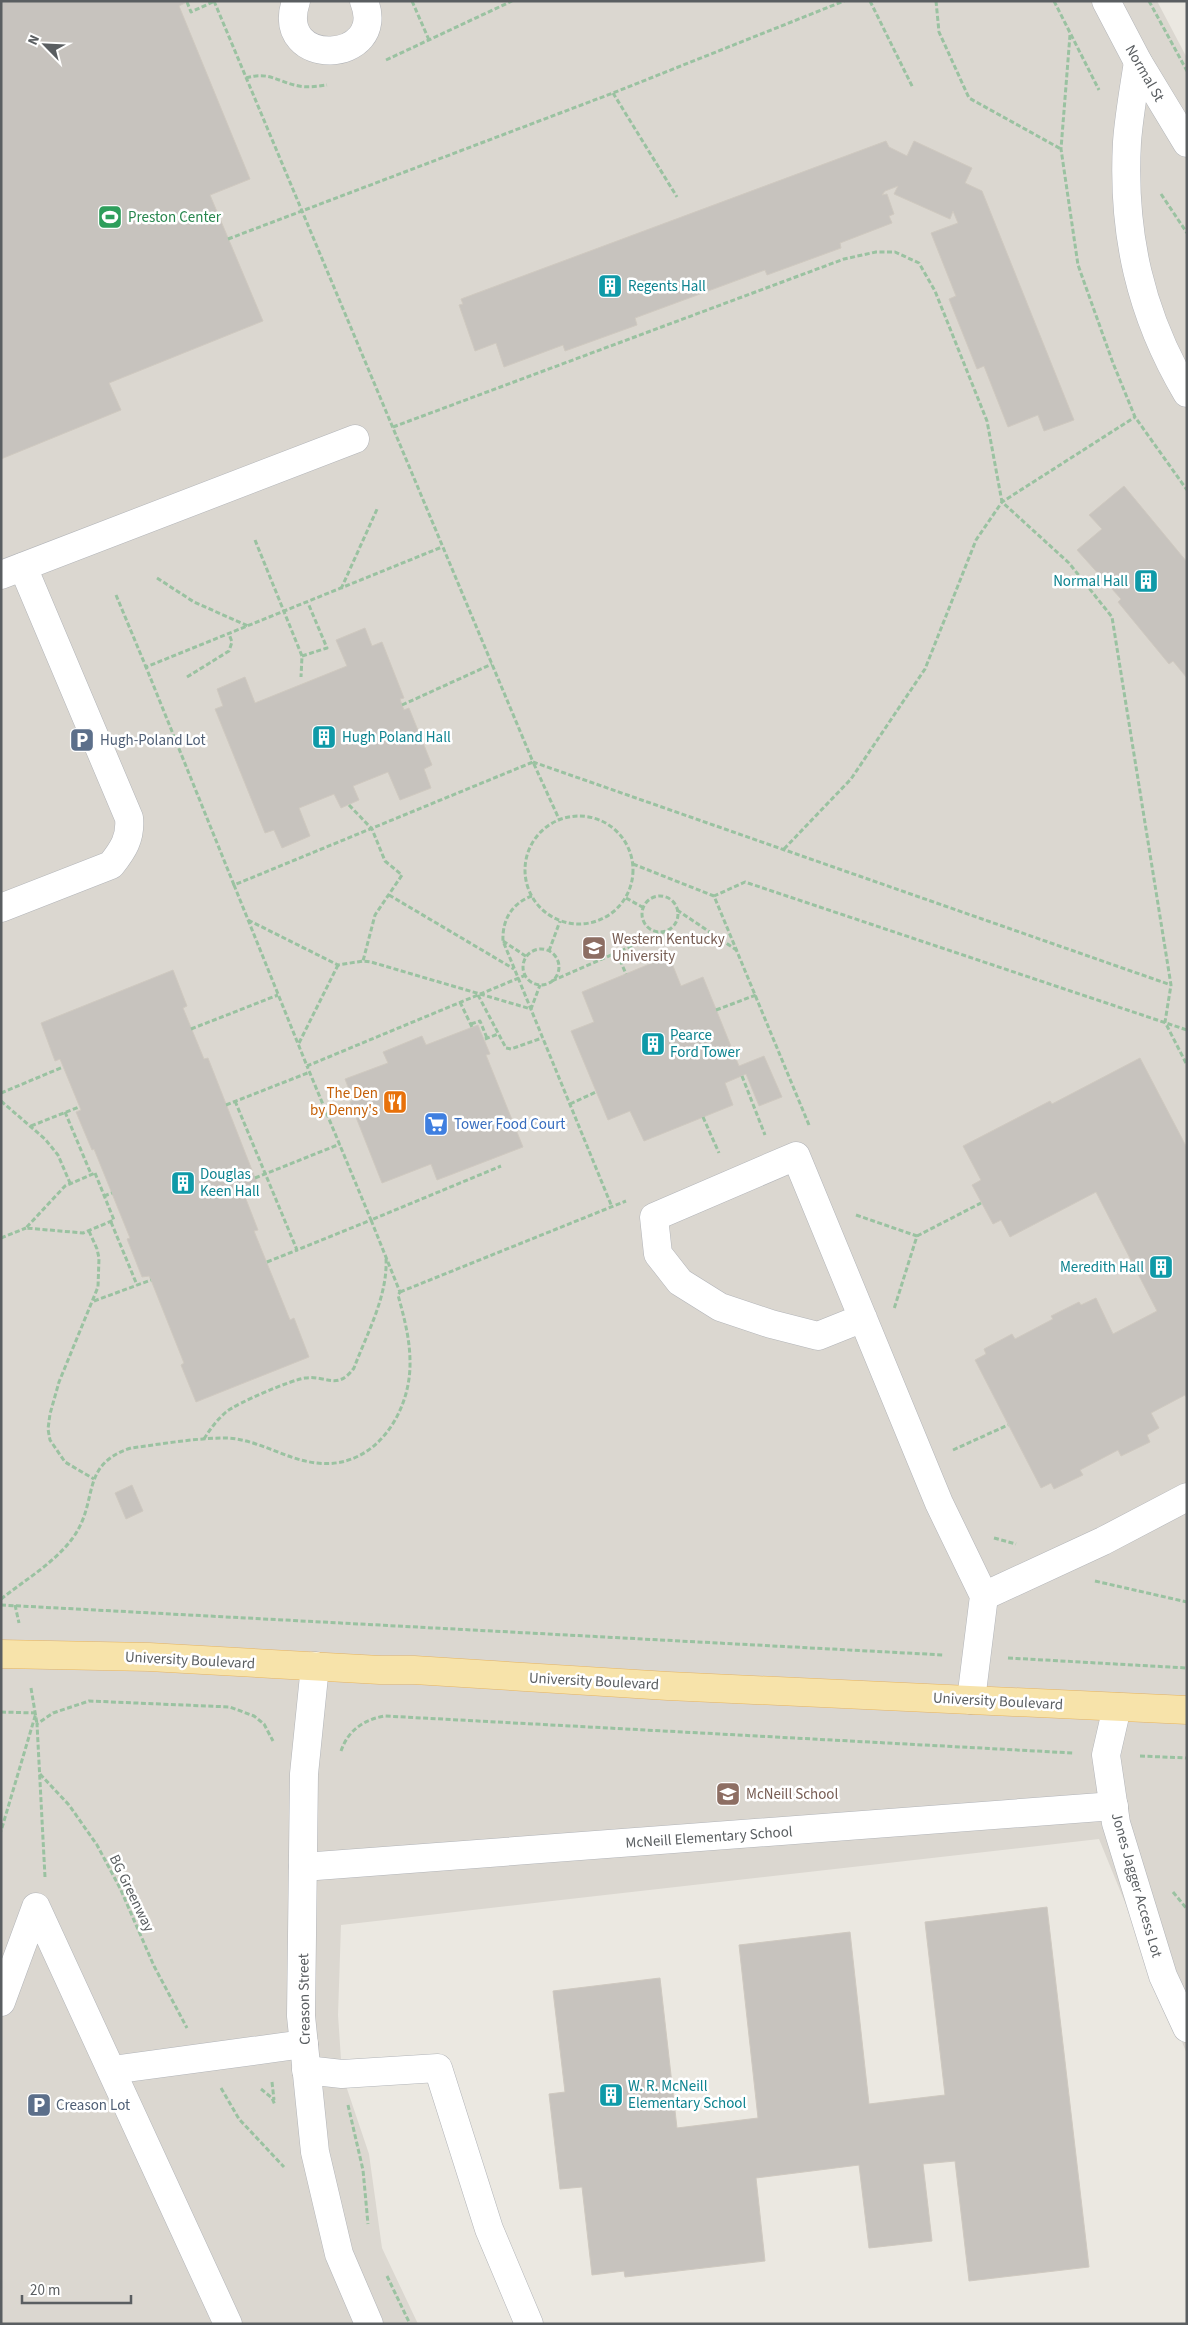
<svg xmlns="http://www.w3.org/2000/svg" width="1188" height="2325" viewBox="0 0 1188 2325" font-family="'Source Sans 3',sans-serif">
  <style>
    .education { fill: #dbd7d0 }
    .building { fill: #c7c3be; stroke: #cfc9c0 }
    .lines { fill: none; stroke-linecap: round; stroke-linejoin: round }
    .minor-casing { stroke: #b2b4b8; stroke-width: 29 }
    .major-casing { stroke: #e4b362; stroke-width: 29 }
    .path { stroke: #9ac2a1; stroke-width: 3; stroke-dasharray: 5 2.5; stroke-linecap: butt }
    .minor { stroke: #fff; stroke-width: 28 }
    .major { stroke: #f7e3aa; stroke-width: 28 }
    .labels { text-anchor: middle; stroke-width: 5; stroke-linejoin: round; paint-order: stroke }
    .street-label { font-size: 15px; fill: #5a5e61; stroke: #fff }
    .leisure-label { font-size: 15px; fill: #27864d; stroke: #fff; text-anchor: start }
    .culture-label { font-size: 15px; fill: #0d838f; stroke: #fff; text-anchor: start }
    .service-label { font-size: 15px; fill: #4e5e75; stroke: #fff; text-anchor: start }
    .education-label { font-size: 15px; fill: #785e54; stroke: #fff; text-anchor: start }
    .food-label { font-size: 15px; fill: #c56008; stroke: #fff; text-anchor: end }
    .shop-label { font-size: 15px; fill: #366cbe; stroke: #fff; text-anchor: start }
  </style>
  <rect width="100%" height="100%" fill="#ebe8e1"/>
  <polygon class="education" points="1,1 1157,1 1187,58 1187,2054 1099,1839 341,1925 338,2015 342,2074 369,2154 382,2248 418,2324 1,2324"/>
  <g class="building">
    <polygon points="1,1 189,1 179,6 250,179 210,195 263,321 109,383 121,410 1,459"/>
    <polygon points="886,141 889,147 907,156 914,141 972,168 965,183 982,191 1074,420 1044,431 1038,415 1008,427 984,366 977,369 949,299 956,296 931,233 958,223 953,211 950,219 894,194 898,186 885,191 882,195 887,194 894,214 889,216 892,223 840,243 841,248 767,275 765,270 635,318 637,325 565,351 563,345 504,367 496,343 475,351 459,305 463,304 461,299"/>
    <polygon points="1124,486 1187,562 1187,678 1173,661 1169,664 1118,602 1121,599 1077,550 1102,529 1089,515"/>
    <polygon points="365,628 372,646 382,642 404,698 400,699 402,705 404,710 409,708 432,765 424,769 431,788 400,800 388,772 353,786 359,800 341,808 334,794 299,808 310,836 282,848 274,830 265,833 215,709 223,706 217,689 245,677 255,703 347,666 336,640"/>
    <polygon points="669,956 681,986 703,977 739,1066 764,1056 782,1097 759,1106 746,1074 725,1083 733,1105 644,1141 630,1111 608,1120 571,1031 594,1022 582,992"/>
    <polygon points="173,970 187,1006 183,1008 204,1059 208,1058 259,1188 244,1194 258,1230 254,1231 290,1320 294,1318 309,1357 196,1402 181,1365 184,1363 151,1280 149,1276 142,1277 127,1239 130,1238 94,1149 92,1150 76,1112 81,1110 60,1059 55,1061 41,1023"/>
    <polygon points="478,1025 490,1054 486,1055 523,1147 437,1180 431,1164 382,1183 350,1102 353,1100 345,1079 388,1063 383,1052 422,1036 426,1045"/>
    <polygon points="1140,1058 1187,1148 1187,1398 1185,1395 1151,1413 1159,1428 1147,1435 1150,1442 1121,1456 1118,1450 1080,1470 1083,1475 1054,1489 1051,1483 1041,1488 975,1360 986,1354 984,1349 1012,1334 1015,1339 1053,1319 1051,1316 1079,1302 1081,1305 1096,1298 1113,1334 1157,1311 1096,1192 1010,1237 1001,1220 993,1224 972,1185 981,1180 963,1146 1050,1101 1052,1104"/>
    <polygon points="132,1485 143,1511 126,1519 115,1493"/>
    <polygon points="1047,1907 1089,2267 969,2281 955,2161 923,2164 932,2241 869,2248 859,2165 756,2178 765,2261 625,2277 624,2271 592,2275 582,2187 560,2189 549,2094 565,2092 553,1991 660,1978 677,2128 758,2118 739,1945 850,1932 869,2104 945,2095 925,1922"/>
  </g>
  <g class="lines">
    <defs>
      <g id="minor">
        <path d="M296 1C273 70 389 64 364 1"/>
        <polyline points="1106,1 1138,62 1187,143"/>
        <path d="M1138 62C1134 88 1129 115 1127 142 1122 233 1140 314 1187 393"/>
        <polyline points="1,575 355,439"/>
        <path d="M1 908 111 865C123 850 131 838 129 818L23 567"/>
        <polyline points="863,1318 818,1336 771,1324 720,1307 680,1282 658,1254 654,1217 796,1156 939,1503 984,1596 971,1700"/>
        <polyline points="984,1596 1103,1541 1187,1497"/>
        <polyline points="315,1666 304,1774 301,2016 315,2152 339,2254 369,2324"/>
        <polyline points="1117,1707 1106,1755 1116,1823 1163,1976 1187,2028"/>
        <polyline points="303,1867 1114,1806"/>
        <polyline points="1,2002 36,1907 228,2324"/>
        <polyline points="112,2070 304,2044"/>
        <polyline points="306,2070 342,2074 438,2068 489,2229 529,2324"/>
      </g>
      <polyline id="major" points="1,1654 149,1657 380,1670 414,1670 668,1686 1187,1710"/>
    </defs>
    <use href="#minor" class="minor-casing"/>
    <use href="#major" class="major-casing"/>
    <g class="path">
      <polyline points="214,1 533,762 1171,985"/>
      <polyline points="412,1 429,40"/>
      <polyline points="870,1 913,88"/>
      <polyline points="936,1 939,32 969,98 1061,149"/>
      <polyline points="1054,1 1099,90"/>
      <polyline points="1149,1 1187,71"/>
      <polyline points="187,2 191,12 215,1"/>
      <polyline points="1070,35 1061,149 1078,265 1113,363 1135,417 1187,490"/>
      <polyline points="386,60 512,1"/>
      <path d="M246 78C270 71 277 82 299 86 308 88 319 86 327 85"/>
      <polyline points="613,93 677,197"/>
      <polyline points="1161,194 1187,233"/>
      <polyline points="228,239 613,93 844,1"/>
      <polyline points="393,427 844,259 876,252 895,252 919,263 935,291 987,421 1002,502 1069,563 1112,617 1171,985 1165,1022 1187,1065"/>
      <polyline points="255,540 302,656 301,677"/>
      <polyline points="157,578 194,602 248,626"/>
      <polyline points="341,589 378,507"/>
      <polyline points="116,595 146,667"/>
      <polyline points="302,656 327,648 308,603"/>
      <polyline points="187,677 229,651 232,642 229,634"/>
      <polyline points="402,705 492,664"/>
      <polyline points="349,805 372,829 385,861 402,875 375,915 363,961"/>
      <circle cx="579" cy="870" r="54"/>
      <polyline points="784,849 851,779 925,669 976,540 1002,502 1135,417"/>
      <polyline points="633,864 714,896"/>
      <polyline points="234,885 146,667 442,547"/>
      <polyline points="389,895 514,969"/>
      <path d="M532 896C512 903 502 920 503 941L612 1207"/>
      <circle cx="660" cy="914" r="18"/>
      <polyline points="626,898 644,908"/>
      <polyline points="677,910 738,951"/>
      <polyline points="248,920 338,965 363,961 371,962 531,1009 540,985"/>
      <polyline points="503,941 527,957"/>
      <circle cx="541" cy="967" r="18"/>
      <polyline points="549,951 560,921"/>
      <polyline points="617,953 626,974"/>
      <polyline points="526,975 307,1066 234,885 533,762 559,819"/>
      <polyline points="552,981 664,932"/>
      <polyline points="478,995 506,1048 511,1049 542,1038"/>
      <polyline points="460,1002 472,1027"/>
      <polyline points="716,1010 756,995"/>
      <polyline points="471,1024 480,1021 487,1038"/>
      <polyline points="191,1029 278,995"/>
      <polyline points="485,1039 498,1034"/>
      <polyline points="299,1043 338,965"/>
      <polyline points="742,1076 765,1135"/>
      <polyline points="1,1093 63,1067"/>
      <polyline points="1,1101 45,1139 58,1155 70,1183"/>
      <polyline points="235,1101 297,1250 371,1220 307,1066"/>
      <polyline points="570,1104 596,1092"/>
      <polyline points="226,1105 310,1072"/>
      <polyline points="65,1112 91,1174"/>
      <polyline points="703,1117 719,1153"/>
      <polyline points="809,1125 714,896 745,882 1187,1030"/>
      <polyline points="31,1126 79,1107"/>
      <polygon points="95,1173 114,1220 83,1233 26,1228 65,1186"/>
      <polyline points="255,1178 340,1144"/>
      <polyline points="104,1196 112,1193"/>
      <polyline points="856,1215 917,1236 894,1309"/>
      <polyline points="111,1222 137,1285"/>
      <polyline points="89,1231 97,1249 99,1258 98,1287 59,1382 50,1414 48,1429 50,1440 65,1462 94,1479"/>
      <polyline points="917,1236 981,1203"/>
      <polyline points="1,1238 26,1228"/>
      <polyline points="267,1262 297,1250"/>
      <polyline points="400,1292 626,1201"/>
      <polyline points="94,1301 151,1280"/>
      <path d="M204 1439C210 1429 217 1420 226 1412 237 1403 291 1380 305 1378 327 1375 337 1391 354 1368 367 1333 388 1296 386 1258"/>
      <polyline points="953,1450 1008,1425"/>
      <polyline points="994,1538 1016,1544"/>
      <polyline points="1095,1581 1187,1602"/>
      <path d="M1 1599C25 1580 54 1563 72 1539 100 1502 78 1465 131 1448 162 1444 195 1438 226 1438 258 1439 286 1460 317 1463 374 1470 411 1413 410 1362 410 1339 404 1317 398 1295L400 1292 371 1220 501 1166"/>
      <polyline points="1,1605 944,1655"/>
      <polyline points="15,1605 19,1623"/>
      <polyline points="1008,1658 1187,1668"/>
      <polyline points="31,1688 37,1724"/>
      <polyline points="1,1712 36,1713 1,1831"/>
      <path d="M341 1751C348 1730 365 1719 385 1716L1073 1753"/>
      <polyline points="1140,1756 1187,1758"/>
      <polyline points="40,1774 69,1805 97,1845 120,1888 154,1966 187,2028"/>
      <polyline points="45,1877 37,1724 53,1713 89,1701 230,1707 254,1716 264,1724 273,1741"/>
      <polyline points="1173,1892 1187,1909"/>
      <polyline points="272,2082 274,2100"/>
      <polyline points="221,2088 239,2119 284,2167"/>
      <polyline points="261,2089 272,2098 275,2105"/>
      <polyline points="348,2105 363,2170 368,2224"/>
      <polyline points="387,2276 410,2324"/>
    </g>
    <use href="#minor" class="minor"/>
    <use href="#major" class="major"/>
  </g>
  <defs>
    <symbol id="stadium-square" viewBox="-11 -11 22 22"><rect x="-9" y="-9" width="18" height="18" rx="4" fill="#2e9e5b" stroke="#fff"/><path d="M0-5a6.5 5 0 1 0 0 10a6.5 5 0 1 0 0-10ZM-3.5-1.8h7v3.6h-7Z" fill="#fff"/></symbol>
    <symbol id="building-square" viewBox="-11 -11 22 22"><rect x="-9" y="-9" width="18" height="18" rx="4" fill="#0f9aa8" stroke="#fff"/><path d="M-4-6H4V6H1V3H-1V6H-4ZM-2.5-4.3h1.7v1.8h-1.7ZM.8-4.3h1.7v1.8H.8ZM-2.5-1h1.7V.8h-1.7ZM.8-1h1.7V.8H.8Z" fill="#fff"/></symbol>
    <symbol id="parking-square" viewBox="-11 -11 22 22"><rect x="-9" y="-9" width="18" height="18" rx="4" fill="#5c6f8a" stroke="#fff"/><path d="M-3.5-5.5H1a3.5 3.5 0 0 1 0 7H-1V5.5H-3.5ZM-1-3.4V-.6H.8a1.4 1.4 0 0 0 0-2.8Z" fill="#fff"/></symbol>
    <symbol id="university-square" viewBox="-11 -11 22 22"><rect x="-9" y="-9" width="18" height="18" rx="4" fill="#8d6e63" stroke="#fff"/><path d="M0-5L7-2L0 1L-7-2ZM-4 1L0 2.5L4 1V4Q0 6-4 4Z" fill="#fff"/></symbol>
    <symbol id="restaurant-square" viewBox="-11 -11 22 22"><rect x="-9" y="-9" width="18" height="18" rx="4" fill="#e8710a" stroke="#fff"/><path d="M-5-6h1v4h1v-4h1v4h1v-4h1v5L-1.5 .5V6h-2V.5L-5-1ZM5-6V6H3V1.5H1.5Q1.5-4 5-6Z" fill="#fff"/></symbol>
    <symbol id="supermarket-square" viewBox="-11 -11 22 22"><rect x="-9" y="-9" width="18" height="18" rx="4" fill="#3f7fe0" stroke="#fff"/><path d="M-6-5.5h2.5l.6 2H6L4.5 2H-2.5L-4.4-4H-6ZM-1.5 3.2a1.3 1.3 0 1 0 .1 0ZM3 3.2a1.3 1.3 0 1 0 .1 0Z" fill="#fff"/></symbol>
    <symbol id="school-square" viewBox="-11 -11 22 22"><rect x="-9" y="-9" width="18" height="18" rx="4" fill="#8d6e63" stroke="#fff"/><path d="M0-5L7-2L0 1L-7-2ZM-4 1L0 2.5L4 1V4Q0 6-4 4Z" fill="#fff"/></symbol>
  </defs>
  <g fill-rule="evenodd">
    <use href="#stadium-square" x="96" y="203" width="28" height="28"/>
    <use href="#building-square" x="596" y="272" width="28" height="28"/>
    <use href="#building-square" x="1132" y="567" width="28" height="28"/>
    <use href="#building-square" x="310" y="723" width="28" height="28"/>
    <use href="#parking-square" x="68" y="726" width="28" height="28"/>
    <use href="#university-square" x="580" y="934" width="28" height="28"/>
    <use href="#building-square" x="639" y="1030" width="28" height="28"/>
    <use href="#restaurant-square" x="381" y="1088" width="28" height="28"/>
    <use href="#supermarket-square" x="422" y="1110" width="28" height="28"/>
    <use href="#building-square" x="169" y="1169" width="28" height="28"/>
    <use href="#building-square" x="1147" y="1253" width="28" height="28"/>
    <use href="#school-square" x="714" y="1780" width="28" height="28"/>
    <use href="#building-square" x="597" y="2081" width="28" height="28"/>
    <use href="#parking-square" x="25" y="2091" width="28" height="28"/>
  </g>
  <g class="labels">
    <g class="street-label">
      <text transform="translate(1145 73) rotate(60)" y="5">Normal St</text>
      <text transform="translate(190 1660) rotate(3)" y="5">University Boulevard</text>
      <text transform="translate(594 1681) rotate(3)" y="5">University Boulevard</text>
      <text transform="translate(998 1701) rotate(3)" y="5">University Boulevard</text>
      <text transform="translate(709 1837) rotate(-4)" y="5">McNeill Elementary School</text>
      <text transform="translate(1137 1885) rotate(74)" y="5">Jones Jagger Access Lot</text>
      <text transform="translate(132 1893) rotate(64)" y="5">BG Greenway</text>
      <text transform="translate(304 1999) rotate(-91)" y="5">Creason Street</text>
    </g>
    <g class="leisure-label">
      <text x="128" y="222">Preston Center</text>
    </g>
    <g class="culture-label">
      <text x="628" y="291">Regents Hall</text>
      <text x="1128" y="586" text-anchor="end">Normal Hall</text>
      <text x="342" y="742">Hugh Poland Hall</text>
      <text x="670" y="1040">Pearce<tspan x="670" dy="17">Ford Tower</tspan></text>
      <text x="200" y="1179">Douglas<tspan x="200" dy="17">Keen Hall</tspan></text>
      <text x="1144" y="1272" text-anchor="end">Meredith Hall</text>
      <text x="628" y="2091">W. R. McNeill<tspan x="628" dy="17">Elementary School</tspan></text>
    </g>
    <g class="service-label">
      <text x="100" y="745">Hugh-Poland Lot</text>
      <text x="56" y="2110">Creason Lot</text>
    </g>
    <g class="education-label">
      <text x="612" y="944">Western Kentucky<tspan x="612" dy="17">University</tspan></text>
      <text x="746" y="1799">McNeill School</text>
    </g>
    <g class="food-label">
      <text x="378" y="1098">The Den<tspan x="378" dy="17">by Denny's</tspan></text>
    </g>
    <g class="shop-label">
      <text x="454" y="1129">Tower Food Court</text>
    </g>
  </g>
  <rect width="1188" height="2325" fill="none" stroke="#5a5e61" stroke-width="5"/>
  <g transform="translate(45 45) rotate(294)" stroke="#ffffff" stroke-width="4" paint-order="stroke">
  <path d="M0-4L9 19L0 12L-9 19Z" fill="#5a5e61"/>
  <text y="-8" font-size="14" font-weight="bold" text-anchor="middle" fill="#5a5e61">N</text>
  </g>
  <path d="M22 2295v8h109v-8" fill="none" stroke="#5a5e61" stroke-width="2.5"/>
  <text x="30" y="2295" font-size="15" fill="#5a5e61" stroke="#ffffff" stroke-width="4" paint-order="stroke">20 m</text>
</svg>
